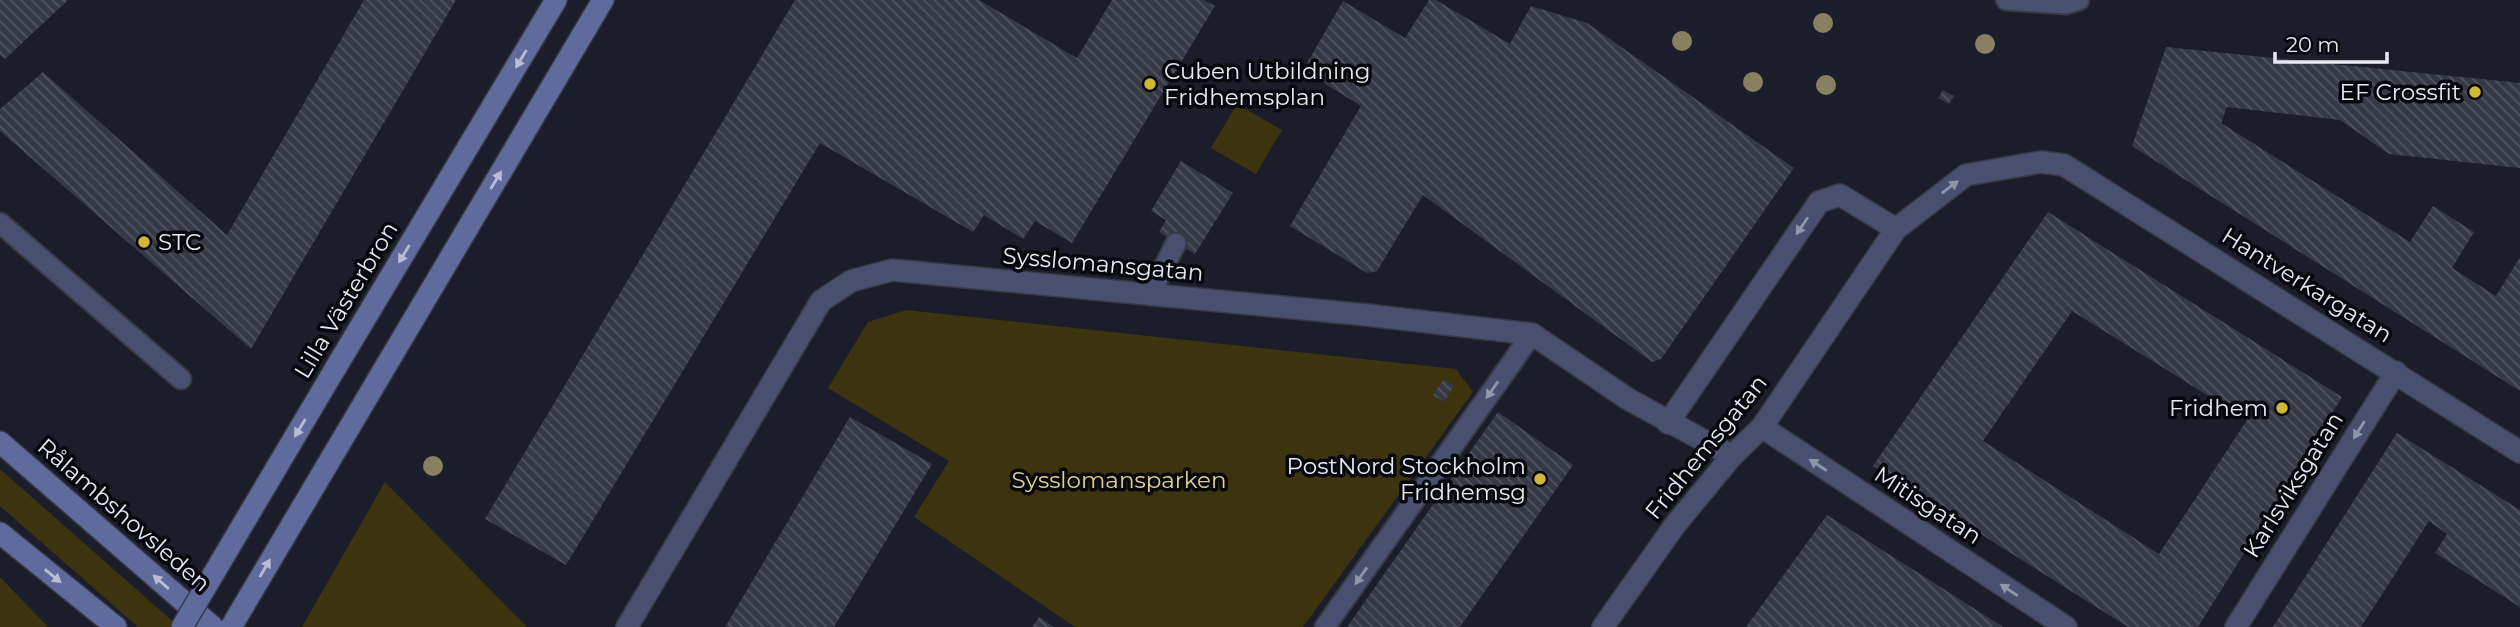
<svg xmlns="http://www.w3.org/2000/svg" width="2520" height="627" viewBox="0 0 2520 627" font-family="Montserrat,sans-serif">
  <style>
    .green { fill: #3c340e }
    .building { fill: url(#building-back-hatch); fill-rule: evenodd }
    .lines { fill: none; stroke-linecap: round; stroke-linejoin: round }
    .lane-casing { stroke: #383a46; stroke-width: 23 }
    .street-casing { stroke: #383a46; stroke-width: 24 }
    .secondary-casing { stroke: #383a46; stroke-width: 24 }
    .lane { stroke: #49506f; stroke-width: 19 }
    .street { stroke: #49506f; stroke-width: 21 }
    .secondary { stroke: #606b9d; stroke-width: 21 }
    .secondary-bridge-casing { stroke: #383a46; stroke-width: 24; stroke-linecap: butt }
    .secondary-bridge { stroke: #606b9d; stroke-width: 21 }
    .tree { fill: #878162 }
    .oneway { fill: #b8bdd4 }
    .oneway2 { fill: #9095aa }
    .poi-dot { fill: #d0b736; stroke: #07080e; stroke-width: 2.5 }
    .labels { text-anchor: middle; stroke-width: 7; stroke-linejoin: round; paint-order: stroke }
    .poi-label { font-size: 23px; fill: #e7e9f2; stroke: #07080e; text-anchor: end }
    .street-label { font-size: 23px; fill: #e7e9f2; stroke: #07080e }
    .park-label { font-size: 23px; fill: #e0d290; stroke: #07080e }
  </style>
  <defs>
    <pattern id="building-back-hatch" width="6" height="6" patternUnits="userSpaceOnUse" patternTransform="scale(1.75)"><rect width="6" height="6" fill="#353845"/><path d="M-1 5l2 2M0 0l6 6M5-1l2 2" fill="none" stroke="#525560"/></pattern>
  </defs>
  <rect width="100%" height="100%" fill="#1b1e2a"/>
  <g class="green">
    <polygon points="1237,104 1282,130 1256,174 1211,148"/>
    <polygon points="906,310 1456,369 1473,392 1303,627 1075,627 914,517 949,461 828,388 868,322"/>
    <polygon points="0,469 179,627 138,627 0,506"/>
    <polygon points="385,482 527,627 302,627"/>
    <polygon points="0,577 48,627 0,627"/>
  </g>
  <g class="building">
    <polygon points="0,0 68,0 5,59 0,55"/>
    <polygon points="364,0 456,0 251,349 0,131 0,109 43,72 227,235"/>
    <polygon points="795,0 979,0 1077,58 1112,0 1204,0 1215,6 1072,243 1035,221 1023,239 984,215 973,232 820,143 566,565 485,519"/>
    <polygon points="1429,0 1436,0 1510,44 1531,6 1587,23 1794,168 1661,359 1652,362 1423,195 1377,271 1367,273 1290,226 1361,106 1303,70 1343,1 1405,38"/>
    <polygon points="2166,47 2520,83 2520,168 2389,154 2340,120 2227,107 2221,123 2410,242 2433,206 2474,232 2452,268 2496,296 2520,257 2520,391 2132,146"/>
    <polygon points="1943,90 1954,96 1949,104 1938,98"/>
    <polygon points="1181,161 1233,193 1195,254 1159,232 1166,220 1151,211"/>
    <path d="M2048 212 2342 397 2198 627H2128L1873 466ZM2072 311 2247 420 2159 554 1983 441Z"/>
    <polygon points="1444,379 1454,386 1444,402 1433,395"/>
    <polygon points="1498,412 1573,465 1469,614 1460,627 1347,627"/>
    <polygon points="850,417 932,464 834,627 725,627"/>
    <polygon points="2397,433 2520,510 2520,607 2435,553 2447,534 2429,521 2361,627 2273,627"/>
    <polygon points="1827,515 1950,593 2003,627 1746,627"/>
    <polygon points="1039,617 1054,627 1032,627"/>
  </g>
  <g class="lines">
    <defs>
      <g id="lane">
        <polyline points="2006,0 2066,4 2079,0"/>
        <polyline points="0,223 181,379"/>
        <polyline points="1150,295 1176,243"/>
        <polyline points="1325,627 1532,334"/>
      </g>
      <g id="street">
        <polyline points="1668,423 1819,202 1840,195 1896,229"/>
        <polyline points="1762,427 2066,627"/>
        <polyline points="627,627 821,301 851,281 892,270 1367,315 1532,334 1628,399 1732,456"/>
        <polyline points="1603,627 1675,525 1732,456 1762,427 1896,229 1966,175 2041,162 2064,165 2520,452"/>
        <polyline points="2236,627 2396,372"/>
      </g>
      <g id="secondary">
        <polyline points="335,369 556,0"/>
        <polyline points="0,442 213,627"/>
        <polyline points="0,533 116,627"/>
        <polyline points="231,627 603,0"/>
      </g>
    </defs>
    <use href="#lane" class="lane-casing"/>
    <use href="#street" class="street-casing"/>
    <use href="#secondary" class="secondary-casing"/>
    <use href="#lane" class="lane"/>
    <use href="#street" class="street"/>
    <use href="#secondary" class="secondary"/>
    <defs>
      <polyline id="secondary-bridge" points="182,627 335,369"/>
    </defs>
    <use href="#secondary-bridge" class="secondary-bridge-casing"/>
    <use href="#secondary-bridge" class="secondary-bridge"/>
  </g>
  <g class="tree">
    <circle cx="1823" cy="23" r="10"/>
    <circle cx="1682" cy="41" r="10"/>
    <circle cx="1985" cy="44" r="10"/>
    <circle cx="1753" cy="82" r="10"/>
    <circle cx="1826" cy="85" r="10"/>
    <circle cx="433" cy="466" r="10"/>
  </g>
  <defs><path id="oneway-solid" d="M-6-.8H1V-3.2L6.5 0L1 3.2V.8H-6Z" transform="scale(1.75)"/></defs>
  <g class="oneway">
    <use href="#oneway-solid" transform="translate(521 59) rotate(121)"/>
    <use href="#oneway-solid" transform="translate(496 180) rotate(-59)"/>
    <use href="#oneway-solid" transform="translate(404 254) rotate(121)"/>
    <use href="#oneway-solid" transform="translate(300 428) rotate(121)"/>
    <use href="#oneway-solid" transform="translate(265 568) rotate(-60)"/>
    <use href="#oneway-solid" transform="translate(53 576) rotate(39)"/>
    <use href="#oneway-solid" transform="translate(161 582) rotate(-139)"/>
  </g>
  <g class="oneway2">
    <use href="#oneway-solid" transform="translate(1950 187) rotate(-37)"/>
    <use href="#oneway-solid" transform="translate(1802 226) rotate(124)"/>
    <use href="#oneway-solid" transform="translate(1492 390) rotate(125)"/>
    <use href="#oneway-solid" transform="translate(2359 430) rotate(122)"/>
    <use href="#oneway-solid" transform="translate(1818 465) rotate(-147)"/>
    <use href="#oneway-solid" transform="translate(1361 576) rotate(125)"/>
    <use href="#oneway-solid" transform="translate(2009 590) rotate(-147)"/>
  </g>
  <g class="poi-dot">
    <circle cx="1150" cy="84" r="7"/>
    <circle cx="2475" cy="92" r="7"/>
    <circle cx="144" cy="242" r="7"/>
    <circle cx="2282" cy="408" r="7"/>
    <circle cx="1540" cy="479" r="7"/>
  </g>
  <g class="labels">
    <g class="poi-label">
      <text x="1164" y="79" text-anchor="start">Cuben Utbildning<tspan x="1164" dy="26">Fridhemsplan</tspan></text>
      <text x="2461" y="100">EF Crossfit</text>
      <text x="158" y="250" text-anchor="start">STC</text>
      <text x="2268" y="416">Fridhem</text>
      <text x="1526" y="474">PostNord Stockholm<tspan x="1526" dy="26">Fridhemsg</tspan></text>
    </g>
    <g class="street-label">
      <text transform="translate(1103 264) rotate(5)" y="8">Sysslomansgatan</text>
      <text transform="translate(2307 285) rotate(32)" y="8">Hantverkargatan</text>
      <text transform="translate(346 300) rotate(-59)" y="8">Lilla Västerbron</text>
      <text transform="translate(1706 447) rotate(-51)" y="8">Fridhemsgatan</text>
      <text transform="translate(2293 485) rotate(-58)" y="8">Karlsviksgatan</text>
      <text transform="translate(1928 505) rotate(33)" y="8">Mitisgatan</text>
      <text transform="translate(124 515) rotate(41)" y="8">Rålambshovsleden</text>
    </g>
    <g class="park-label">
      <text x="1119" y="488">Sysslomansparken</text>
    </g>
  </g>
  <path d="M2275 52v10h112v-10" fill="none" stroke="#e7e9f2" stroke-width="3.5"/>
  <text x="2286" y="52" font-size="21" fill="#e7e9f2" stroke="#07080e" stroke-width="5" paint-order="stroke">20 m</text>
</svg>
